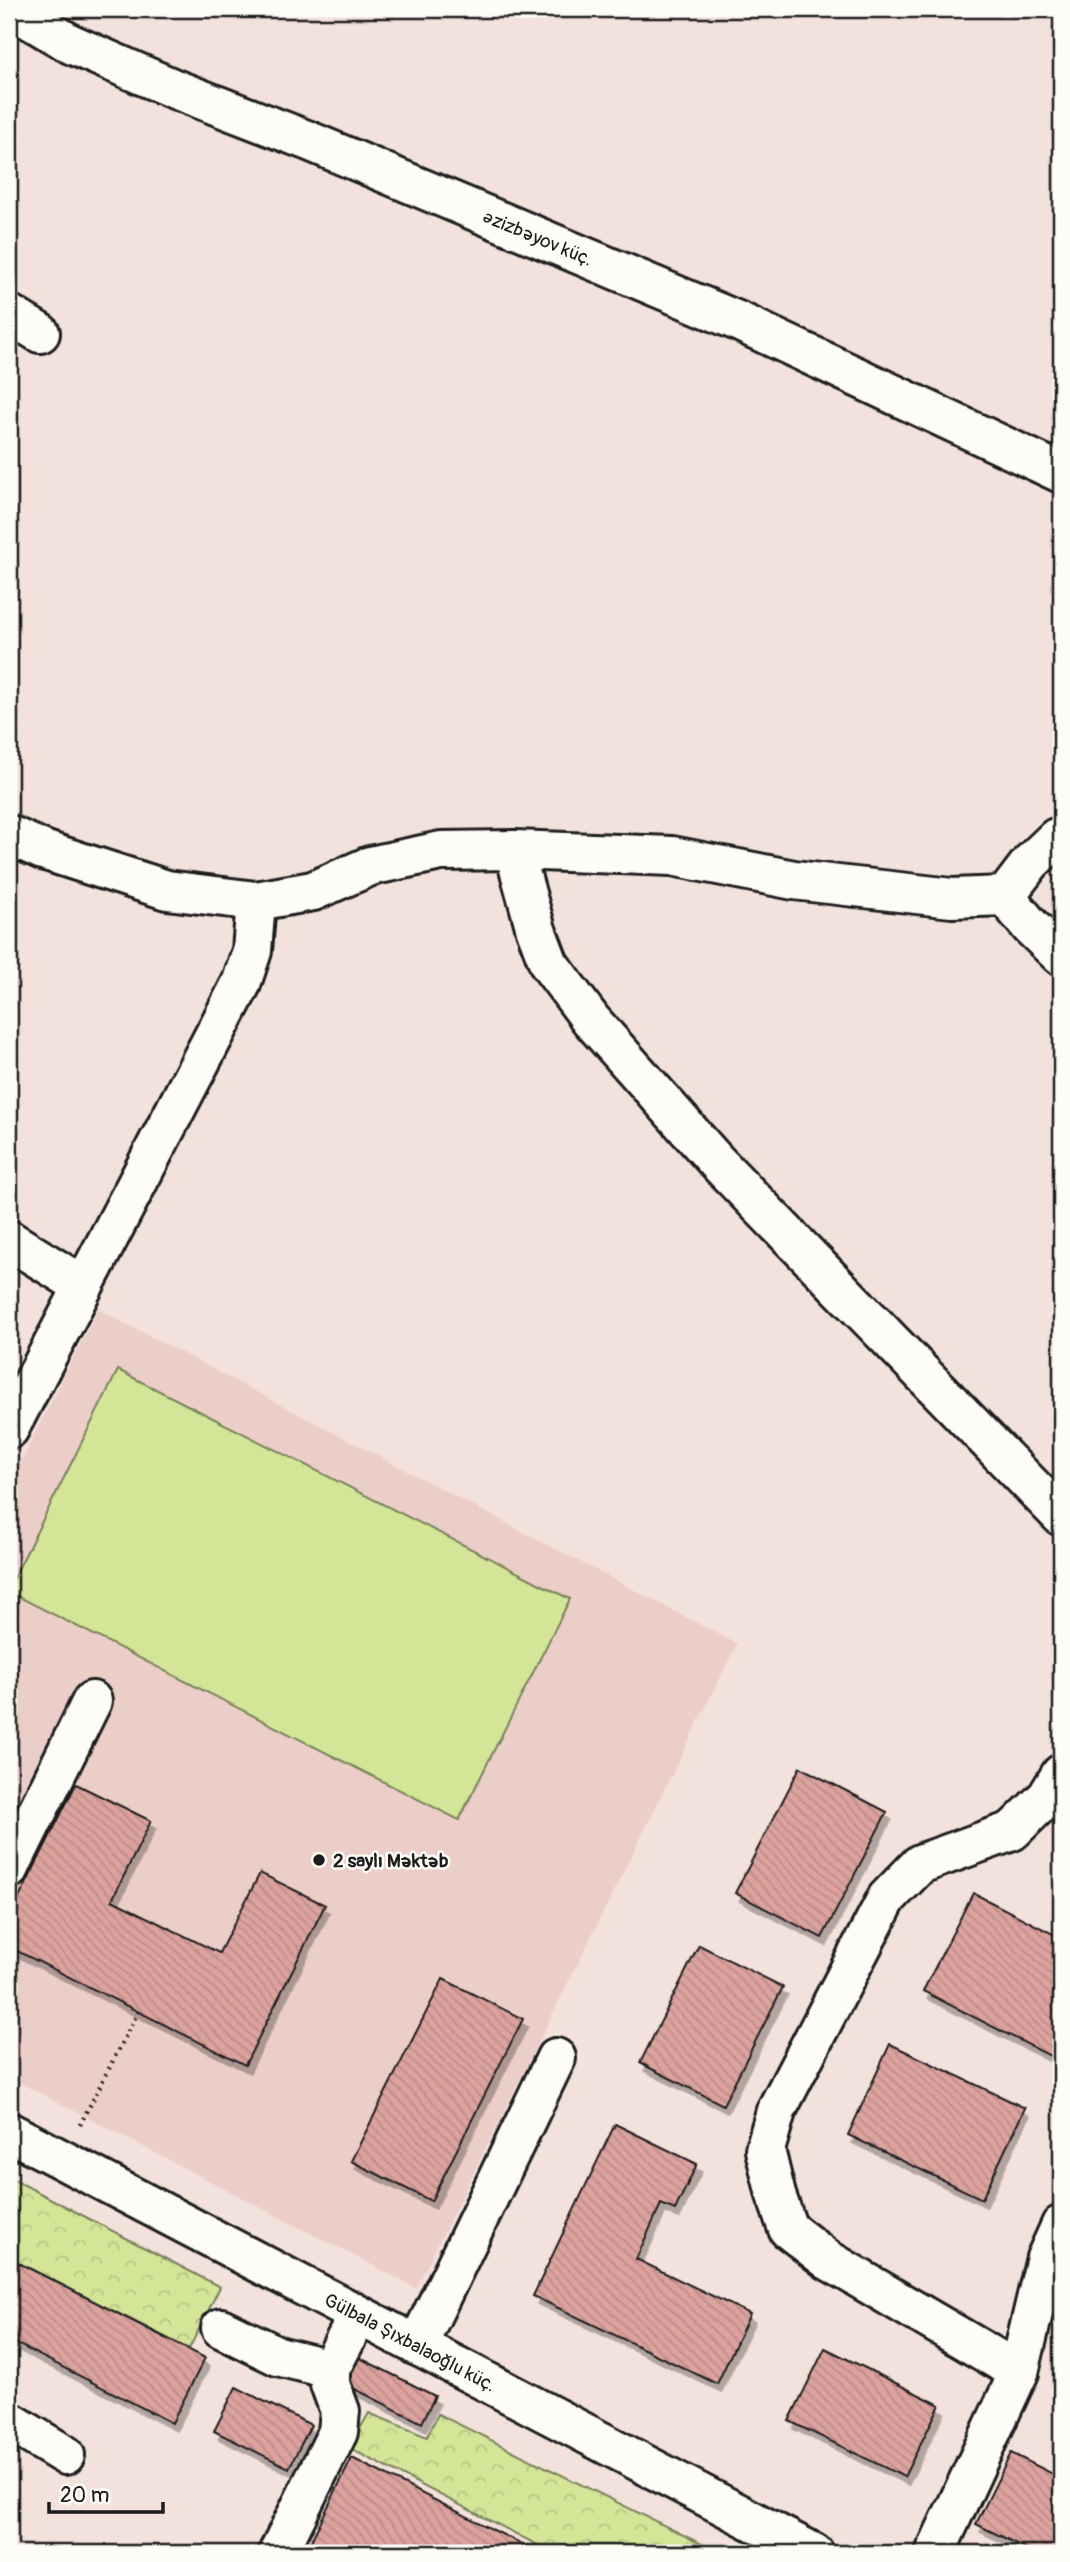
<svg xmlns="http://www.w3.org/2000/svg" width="1070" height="2562" viewBox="0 0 1070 2562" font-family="Pangolin,sans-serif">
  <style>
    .built { fill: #eccec9 }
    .park { fill: url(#park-crowns); stroke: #78805a; stroke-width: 2 }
    .pitch { fill: #d4e598; stroke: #78805a; stroke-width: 2 }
    .building { fill: url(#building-back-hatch); stroke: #1c1c1c; stroke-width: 2; filter: url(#shadow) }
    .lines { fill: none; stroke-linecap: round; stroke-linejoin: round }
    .minor-casing { stroke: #1c1c1c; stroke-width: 44 }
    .major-casing { stroke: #1c1c1c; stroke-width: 44 }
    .path { stroke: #1c1c1c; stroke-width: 4.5; stroke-dasharray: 2 5; stroke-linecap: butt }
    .minor { stroke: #fdfcf7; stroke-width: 38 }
    .major { stroke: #fdfcf7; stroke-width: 38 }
    .poi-dot { fill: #1c1c1c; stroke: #fdfcf7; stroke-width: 2.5 }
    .labels { text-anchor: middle; stroke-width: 5; stroke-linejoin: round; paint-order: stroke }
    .street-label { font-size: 19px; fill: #1c1c1c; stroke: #fdfcf7 }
    .poi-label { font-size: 19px; font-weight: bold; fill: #1c1c1c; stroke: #fdfcf7; text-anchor: start }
  </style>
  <defs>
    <pattern id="park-crowns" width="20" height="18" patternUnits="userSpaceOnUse" patternTransform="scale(1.75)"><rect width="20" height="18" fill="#d4e598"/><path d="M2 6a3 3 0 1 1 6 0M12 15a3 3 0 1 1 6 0" fill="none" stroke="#b5c482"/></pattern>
    <pattern id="building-back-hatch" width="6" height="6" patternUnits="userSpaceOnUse" patternTransform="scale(1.75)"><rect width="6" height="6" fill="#dca29d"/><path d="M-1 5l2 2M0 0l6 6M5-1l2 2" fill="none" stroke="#bc8b87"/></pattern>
    <filter id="shadow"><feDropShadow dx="4.5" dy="8" stdDeviation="0" flood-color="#0004"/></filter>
  </defs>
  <rect width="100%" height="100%" fill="#f3e1dc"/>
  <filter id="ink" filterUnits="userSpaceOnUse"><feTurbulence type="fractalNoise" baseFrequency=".0143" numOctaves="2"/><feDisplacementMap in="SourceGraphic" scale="14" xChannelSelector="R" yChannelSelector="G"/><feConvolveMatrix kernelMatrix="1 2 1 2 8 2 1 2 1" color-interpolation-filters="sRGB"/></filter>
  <g filter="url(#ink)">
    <polygon class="built" points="98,1309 737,1644 416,2288 9,2077 9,1485"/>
    <g class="park">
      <polygon points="9,2177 220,2287 189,2349 9,2258"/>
      <polygon points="369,2413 427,2437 438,2414 720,2553 553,2553 349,2448"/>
    </g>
    <polygon class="pitch" points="118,1370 570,1599 459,1820 9,1592 9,1587"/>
    <g class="building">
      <polygon points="800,1767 887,1812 822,1938 735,1893"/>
      <polygon points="76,1784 151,1821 112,1900 219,1953 260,1873 325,1905 245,2065 9,1947 9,1918"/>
      <polygon points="973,1893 1061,1938 1061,2044 1054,2058 923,1991"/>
      <polygon points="699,1945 783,1987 723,2105 640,2063"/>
      <polygon points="443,1979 523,2019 431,2201 351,2161"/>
      <polygon points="890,2044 1025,2108 982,2199 848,2135"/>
      <polygon points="615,2124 697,2164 675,2210 661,2204 636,2259 750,2314 717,2384 533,2296"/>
      <polygon points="9,2258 205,2358 172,2423 9,2340"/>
      <polygon points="825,2348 940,2405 904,2477 789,2421"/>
      <polygon points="356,2356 435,2396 422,2423 343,2383"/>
      <polygon points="236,2387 311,2425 289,2468 214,2431"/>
      <polygon points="1011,2453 1061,2478 1061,2553 1035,2553 976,2524"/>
      <polygon points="352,2458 539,2553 305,2553"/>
    </g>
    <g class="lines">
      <defs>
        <g id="minor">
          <path id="s1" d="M12 9 71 44 172 88 309 141 740 322 1061 473"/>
          <polyline points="9,314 40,333"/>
          <polyline points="9,835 43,850 167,890 256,901 313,891 370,866 441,851 514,850 672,856 794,880 952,898 1005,896 1031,862 1056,838 1061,837"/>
          <polyline points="514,850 536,930 549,964 591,1020 716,1161 1061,1516"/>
          <polyline points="1005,896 1031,927 1061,956"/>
          <polyline points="9,1240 83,1286"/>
          <polyline points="9,1429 241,984 252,951 256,901"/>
          <polyline points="9,1869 92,1701"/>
          <polyline points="221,2328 278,2356 330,2369"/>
          <polyline points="417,2346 556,2058"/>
          <polyline points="1019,2372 828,2260 788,2229 776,2195 765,2150 776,2111 887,1898 920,1864 1012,1831 1047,1797 1061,1774"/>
          <polyline points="9,2421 65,2455"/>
          <polyline points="278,2553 338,2432 340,2411 330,2384 330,2369 358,2316"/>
          <polyline points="935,2553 1019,2372 1046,2258 1061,2225"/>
        </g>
        <g id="major">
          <path id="s2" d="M9 2132 814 2553"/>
        </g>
      </defs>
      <use href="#minor" class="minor-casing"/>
      <use href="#major" class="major-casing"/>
      <polyline class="path" points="80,2125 138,2012"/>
      <use href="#minor" class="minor"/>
      <use href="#major" class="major"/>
    </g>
  </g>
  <circle class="poi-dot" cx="319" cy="1860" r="7"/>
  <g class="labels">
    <g class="street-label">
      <text dy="7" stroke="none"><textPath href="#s1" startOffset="574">Əzizbəyov küç.</textPath></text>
      <text dy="7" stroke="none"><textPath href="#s2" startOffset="453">Gülbala Şıxbalaoğlu küç.</textPath></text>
    </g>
    <g class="poi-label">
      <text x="333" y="1867">2 saylı Məktəb</text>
    </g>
  </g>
  <rect width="1070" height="2562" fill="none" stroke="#fdfcf7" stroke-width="35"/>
  <rect x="18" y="18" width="1035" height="2527" fill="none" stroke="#1c1c1c" stroke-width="2.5" filter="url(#ink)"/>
  <path d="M49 2502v10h114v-10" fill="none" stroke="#1c1c1c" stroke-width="3.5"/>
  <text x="60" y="2502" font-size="21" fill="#1c1c1c" stroke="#fdfcf7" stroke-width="5" paint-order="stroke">20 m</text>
</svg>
